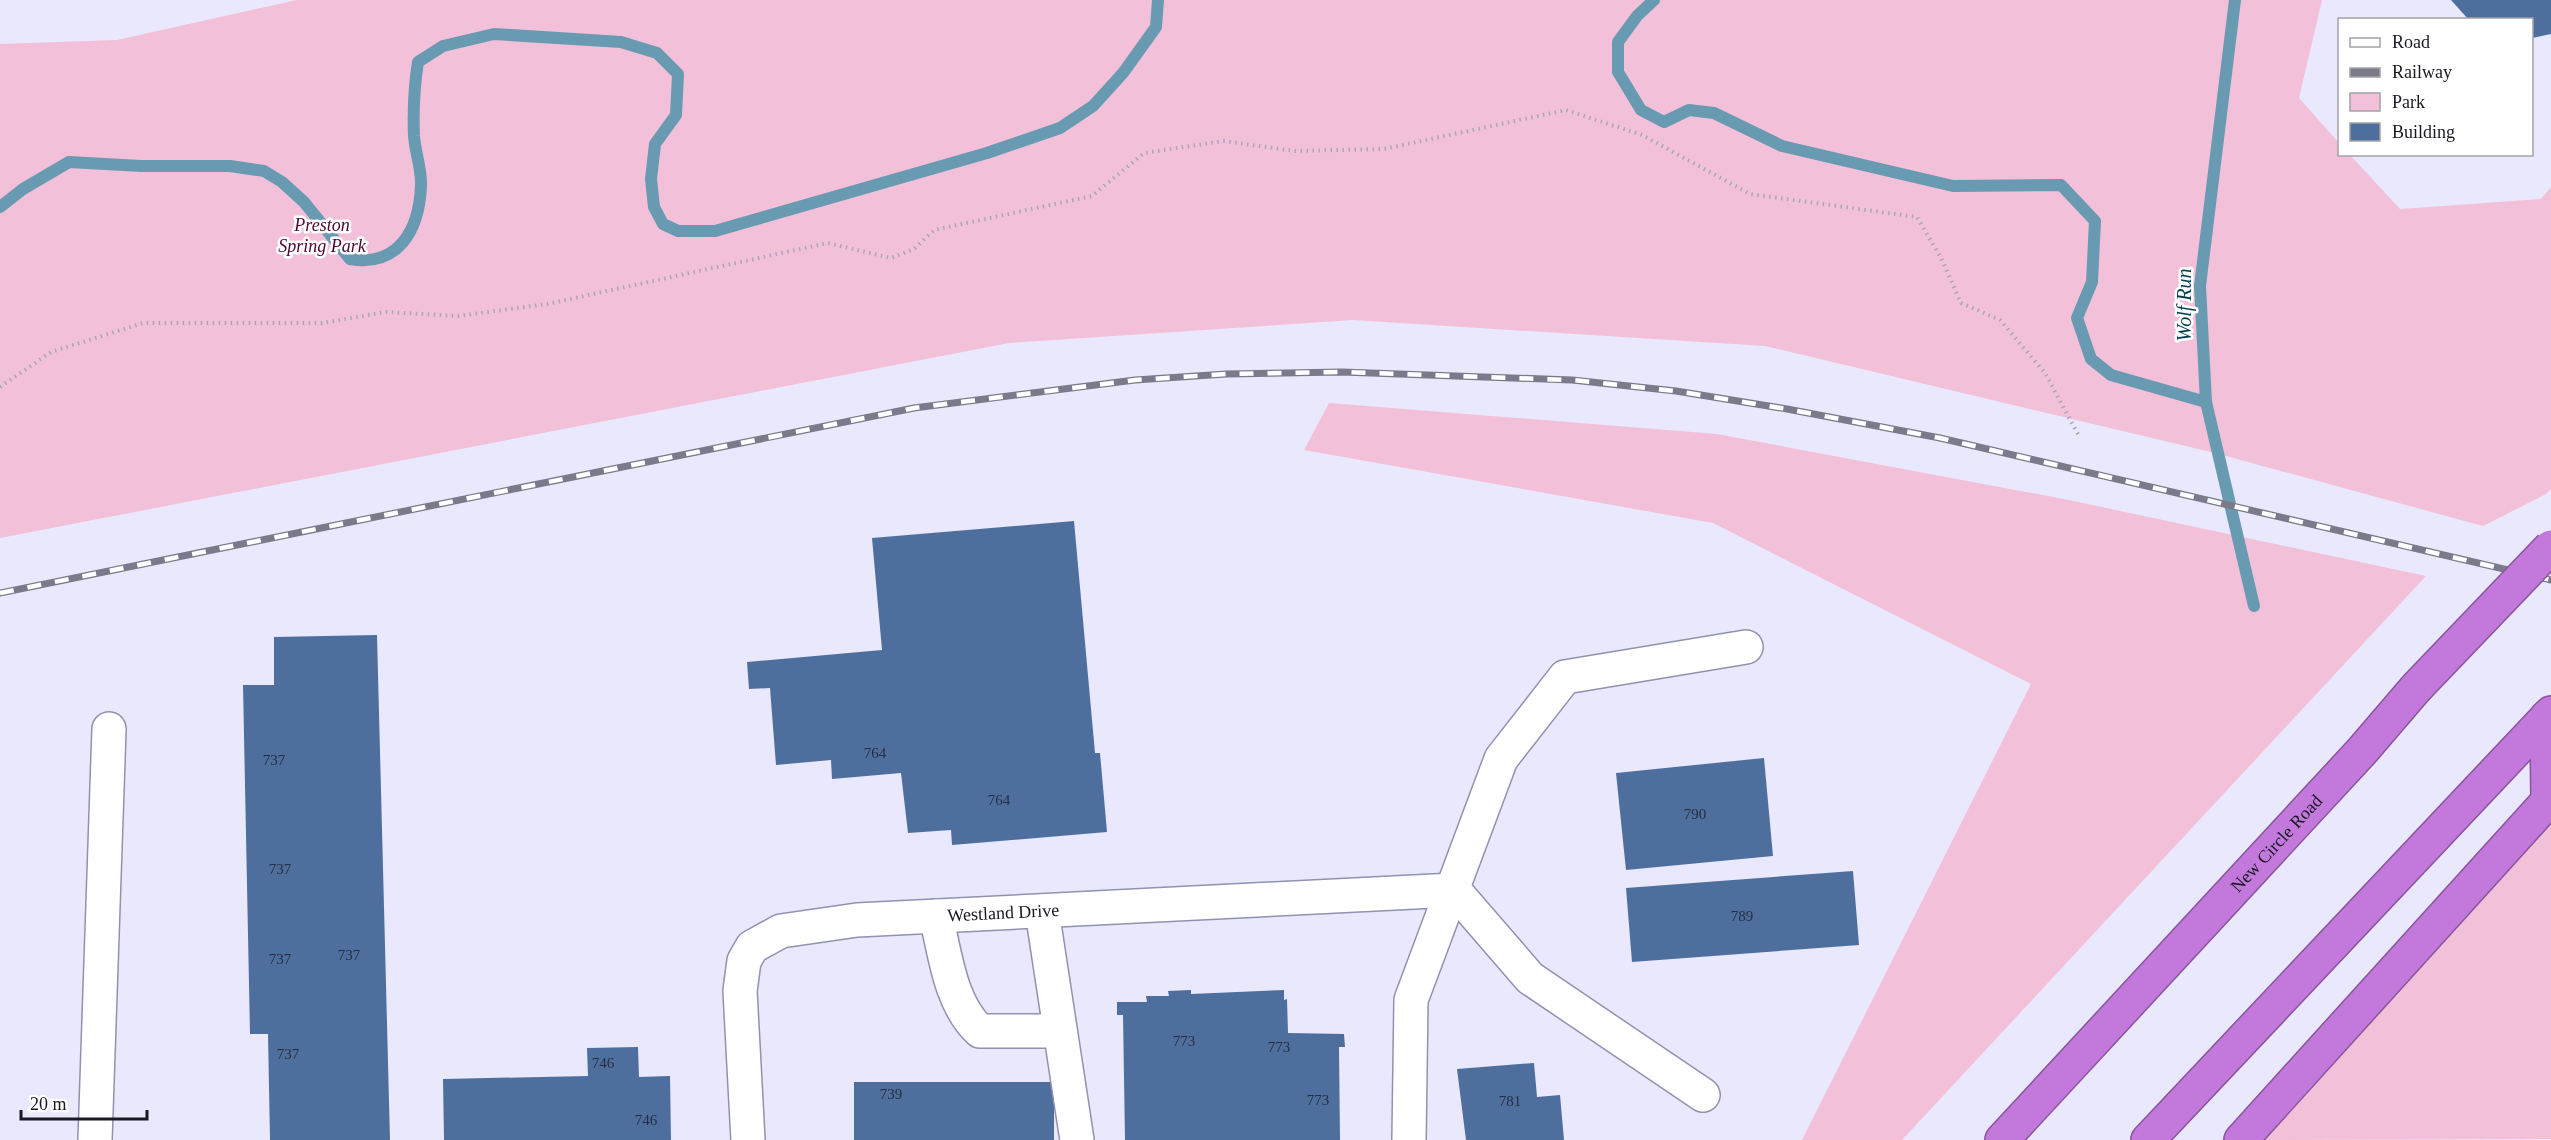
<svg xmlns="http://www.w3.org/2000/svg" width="2551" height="1140" viewBox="0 0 2551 1140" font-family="'Times New Roman',serif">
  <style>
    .green { fill: #f3c0d9 }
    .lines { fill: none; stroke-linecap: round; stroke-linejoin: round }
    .stream { stroke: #689ab2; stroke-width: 12 }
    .building { fill: #4e6f9e }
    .minor-casing { stroke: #9291b0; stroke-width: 36 }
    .highway-casing { stroke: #88569c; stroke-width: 36 }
    .path { stroke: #a8a7ba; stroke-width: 4; stroke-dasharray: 1.5 4.5; stroke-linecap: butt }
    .minor { stroke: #fff; stroke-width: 33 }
    .highway { stroke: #c378dc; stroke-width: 33 }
    .rail-casing { stroke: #7b7a8b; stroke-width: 7 }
    .rail { stroke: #fff; stroke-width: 4.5; stroke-dasharray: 14; stroke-linecap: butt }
    .highway-bridge-casing { stroke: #88569c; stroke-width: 36; stroke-linecap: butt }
    .highway-bridge { stroke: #c378dc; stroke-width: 33 }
    .labels { text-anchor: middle; stroke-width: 5; stroke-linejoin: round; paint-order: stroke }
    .number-label { font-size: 15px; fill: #262e42 }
    .park-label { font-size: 18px; font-style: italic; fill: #4e0534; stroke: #fff }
    .street-label { font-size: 18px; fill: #191824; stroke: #fff }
    .water-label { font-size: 20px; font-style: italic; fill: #003f54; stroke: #fff }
  </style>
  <rect width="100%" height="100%" fill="#e9e8fd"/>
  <g class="green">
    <polygon points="297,0 2322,0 2299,98 2339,143 2340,154 2350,155 2400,209 2541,199 2551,187 2551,489 2546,494 2483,526 2215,453 1765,346 1353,320 1009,343 0,538 0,44 117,40"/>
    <polygon points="1329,403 1717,434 2064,499 2426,576 1902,1140 1802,1140 2031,684 1713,523 1304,450"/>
    <polygon points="2551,810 2551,1139 2257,1140"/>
  </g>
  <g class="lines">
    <g class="stream">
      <polyline points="1654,0 1637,16 1618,42 1618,72 1641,110 1664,122 1689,110 1714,113 1782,146 1953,186 2061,185 2095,221 2092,282 2077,318 2091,359 2111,375 2206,402"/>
      <polyline points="2235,0 2200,286 2206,402 2254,606"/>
      <path d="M0 207 23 189 69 162 141 166H230L264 171 282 182 304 202 350 259C398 267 419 231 421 186 422 170 415 152 414 136 413 111 414 87 418 62L443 46 494 34 621 42 657 53 678 74 676 115 655 144 651 179 654 207 663 224 678 231H715L987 153 1060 128 1093 106 1123 73 1156 27 1158 0"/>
    </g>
  </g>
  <g class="building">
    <polygon points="2451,0 2551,0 2551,34 2532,38 2532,20 2469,20"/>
    <polygon points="1074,521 1095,753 1100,753 1107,832 952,845 951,830 908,833 901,773 832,779 831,760 776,765 770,688 749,689 747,662 882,650 872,538"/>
    <polygon points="377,635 390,1140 270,1140 268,1034 250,1034 243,685 274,685 274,637"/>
    <polygon points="1764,758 1773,856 1626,870 1616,773"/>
    <polygon points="1853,871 1859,945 1632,962 1626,888"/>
    <polygon points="1191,990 1191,994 1284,990 1284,1000 1287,999 1288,1033 1344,1034 1345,1047 1339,1047 1340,1140 1125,1140 1123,1015 1117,1015 1117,1002 1147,1002 1146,996 1169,996 1168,991"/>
    <polygon points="638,1047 639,1077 670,1076 671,1140 444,1140 443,1079 588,1076 587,1048"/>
    <polygon points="1534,1063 1537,1097 1560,1095 1564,1140 1466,1140 1457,1069"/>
    <rect x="854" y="1082" width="200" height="58"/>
  </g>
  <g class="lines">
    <defs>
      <g id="minor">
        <polyline points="1454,890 1530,978 1703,1095"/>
        <polyline points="1042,911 1077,1140"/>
        <path d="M936 916C945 953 950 1004 980 1031H1060"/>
        <polyline points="95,1140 109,729"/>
        <path id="s1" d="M748 1140 740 991 744 961 752 947 781 931 857 920 1454 890"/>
        <polyline points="1409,1140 1411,1000 1501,759 1565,677 1746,647"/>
      </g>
      <g id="highway">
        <path id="s2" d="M2002 1140 2362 751 2416 688"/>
        <polyline points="2148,1140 2551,713"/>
        <polyline points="2241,1140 2548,801 2547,717"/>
      </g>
    </defs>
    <use href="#minor" class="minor-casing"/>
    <use href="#highway" class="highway-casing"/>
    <polyline class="path" points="0,387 51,352 143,323 322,323 386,312 458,316 547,304 828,243 891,258 914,249 934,230 1092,196 1144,153 1224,141 1295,151 1384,149 1566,110 1642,135 1750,194 1917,217 1941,258 1961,303 2000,320 2045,373 2080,438"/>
    <use href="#minor" class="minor"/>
    <use href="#highway" class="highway"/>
    <defs>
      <polyline id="rail" points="0,593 914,408 1135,380 1226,374 1342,372 1572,380 1676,391 1787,409 1940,438 2551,580"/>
    </defs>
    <use href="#rail" class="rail-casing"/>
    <use href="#rail" class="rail"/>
    <defs>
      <polyline id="highway-bridge" points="2416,688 2551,547"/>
    </defs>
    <use href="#highway-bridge" class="highway-bridge-casing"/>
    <use href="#highway-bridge" class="highway-bridge"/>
  </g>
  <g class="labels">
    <g class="number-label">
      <text x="875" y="758">764</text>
      <text x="274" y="765">737</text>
      <text x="999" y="805">764</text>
      <text x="1695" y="819">790</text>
      <text x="280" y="874">737</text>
      <text x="1742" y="921">789</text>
      <text x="349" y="960">737</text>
      <text x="280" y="964">737</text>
      <text x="1184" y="1046">773</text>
      <text x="1279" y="1052">773</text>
      <text x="288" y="1059">737</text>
      <text x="603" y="1068">746</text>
      <text x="891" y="1099">739</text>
      <text x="1318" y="1105">773</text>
      <text x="1510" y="1106">781</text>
      <text x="646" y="1125">746</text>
    </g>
    <g class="park-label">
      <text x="322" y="231">Preston<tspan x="322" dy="21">Spring Park</tspan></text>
    </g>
    <g class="street-label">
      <text dy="6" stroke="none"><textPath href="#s2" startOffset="404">New Circle Road</textPath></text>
      <text dy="6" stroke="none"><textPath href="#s1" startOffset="452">Westland Drive</textPath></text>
    </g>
    <g class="water-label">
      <text transform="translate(2184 305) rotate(-90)" y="7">Wolf Run</text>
    </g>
  </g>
  <rect x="2338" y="18" width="195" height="138" fill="#ffffff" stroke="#a3a3a7" stroke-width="1.5"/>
  <rect x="2350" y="38" width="30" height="9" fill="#ffffff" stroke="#a3a3a7" stroke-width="1.5"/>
  <text x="2392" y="48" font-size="18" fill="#191824">Road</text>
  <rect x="2350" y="68" width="30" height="9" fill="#7b7a8b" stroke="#a3a3a7" stroke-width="1.5"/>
  <text x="2392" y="78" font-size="18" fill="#191824">Railway</text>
  <rect x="2350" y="93" width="30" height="18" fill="#f3c0d9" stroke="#a3a3a7" stroke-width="1.5"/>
  <text x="2392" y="108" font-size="18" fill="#191824">Park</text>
  <rect x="2350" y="123" width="30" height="18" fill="#4e6f9e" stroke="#a3a3a7" stroke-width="1.5"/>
  <text x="2392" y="138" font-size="18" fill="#191824">Building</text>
  <path d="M21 1110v9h126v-9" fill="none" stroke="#191824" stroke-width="3"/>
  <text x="30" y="1110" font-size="18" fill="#191824" stroke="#ffffff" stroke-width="4.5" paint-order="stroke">20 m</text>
</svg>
